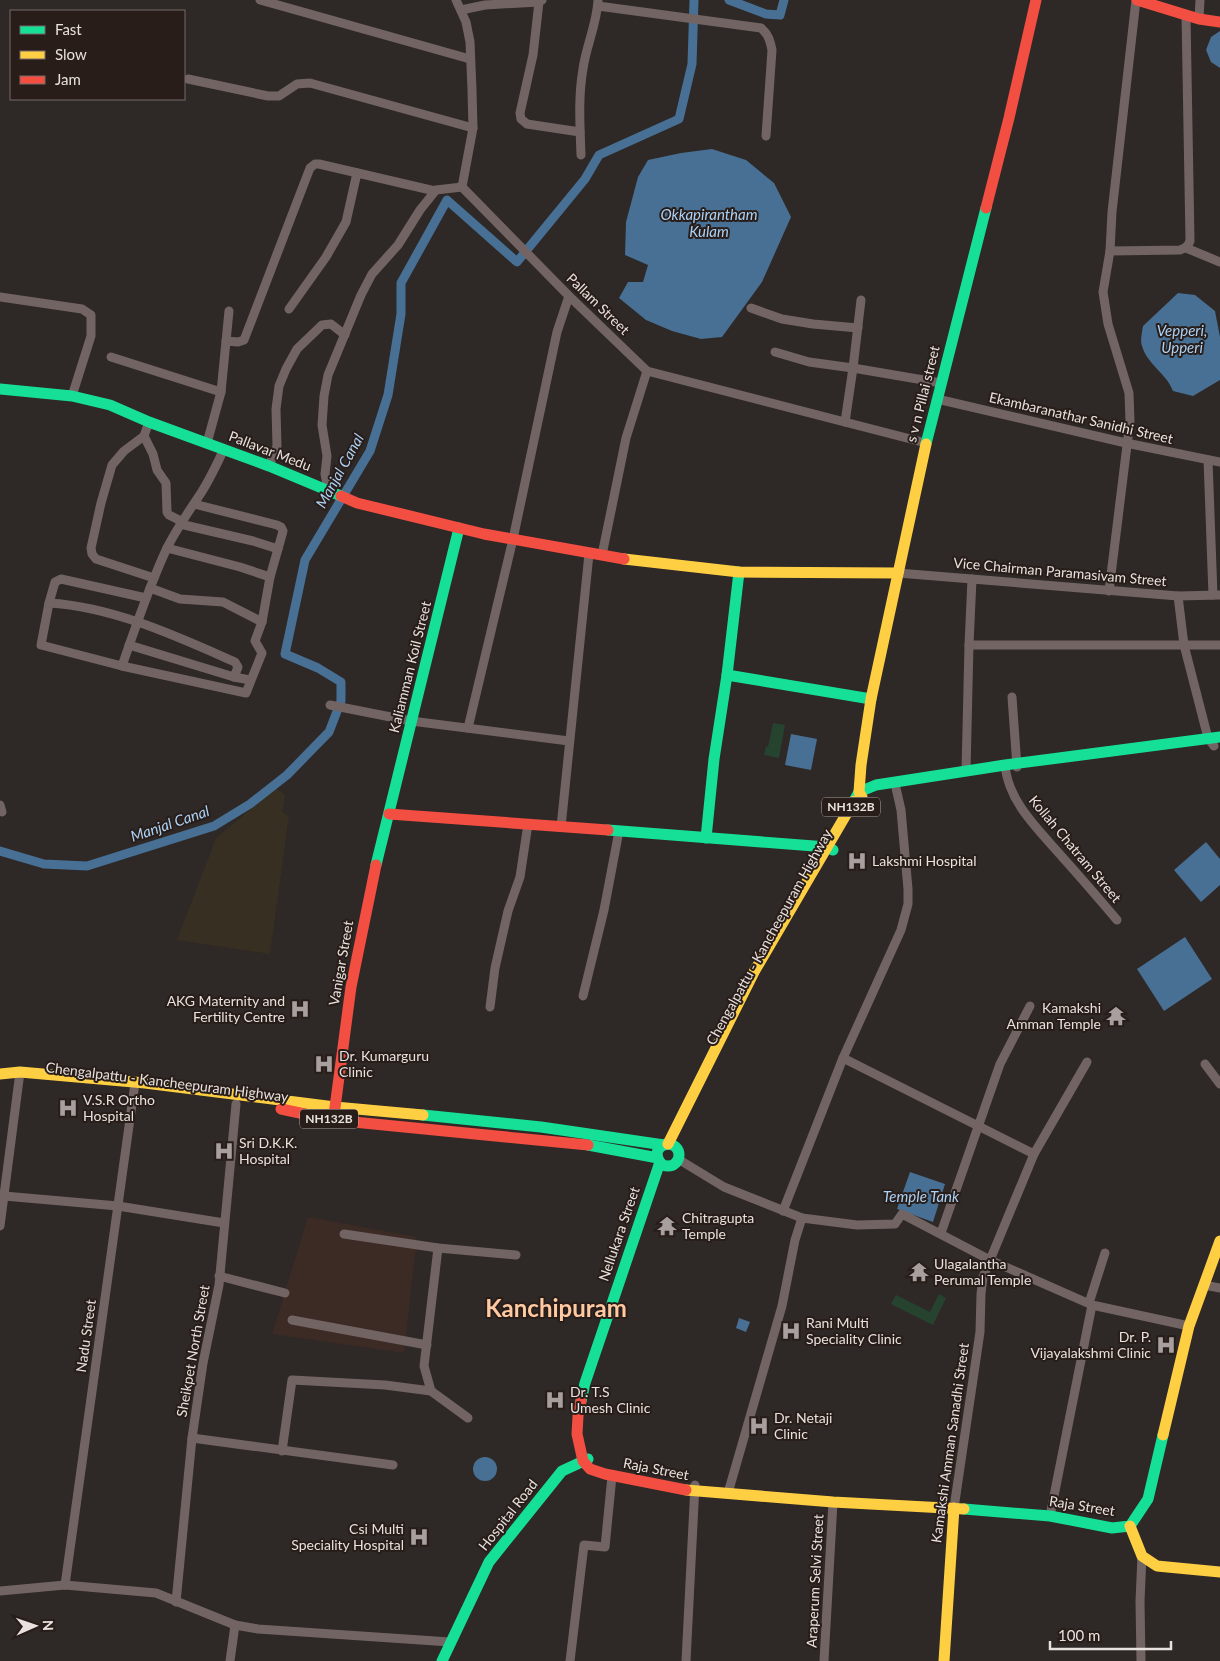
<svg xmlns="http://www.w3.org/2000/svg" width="1220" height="1661" viewBox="0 0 1220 1661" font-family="Lato,sans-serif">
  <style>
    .built { fill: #3c2b25 }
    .education { fill: #372f21 }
    .green { fill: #264330 }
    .water { fill: #477094 }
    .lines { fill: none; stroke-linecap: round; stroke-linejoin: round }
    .canal { stroke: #477094; stroke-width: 9 }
    .street { stroke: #736464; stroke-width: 9 }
    .fast { stroke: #16e098; stroke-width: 11 }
    .slow { stroke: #ffcf43; stroke-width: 11 }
    .jam { stroke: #f24e42; stroke-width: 11 }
    .labels { text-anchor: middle; stroke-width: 4; stroke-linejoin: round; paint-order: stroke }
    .shield { fill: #281d19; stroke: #aea6a3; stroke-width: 1 }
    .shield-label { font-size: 12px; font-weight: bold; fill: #e8e1de }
    .street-label { font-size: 14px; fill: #e8e1de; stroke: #281d19 }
    .poi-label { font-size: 14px; fill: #e8e1de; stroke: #281d19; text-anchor: start }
    .water-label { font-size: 15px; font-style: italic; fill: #aad1f6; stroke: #281d19 }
    .town-label { font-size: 24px; font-weight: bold; fill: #ffcaa2; stroke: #281d19 }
  </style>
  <rect width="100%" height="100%" fill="#2e2826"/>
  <polygon class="built" points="308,1217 417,1237 404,1353 272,1334"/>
  <polygon class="education" points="276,788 285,795 282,812 289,816 270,954 177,940 216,838"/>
  <g class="green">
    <polygon points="773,723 785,725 779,758 764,755 766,746 768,747"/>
    <polygon points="939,1294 946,1298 933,1325 891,1304 896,1295 930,1312"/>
  </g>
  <g class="water">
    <polygon points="1220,31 1220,68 1211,62 1206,50 1211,37"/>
    <polygon points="712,149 746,160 774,183 791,217 762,282 722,337 701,339 672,331 646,320 619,298 628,282 643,282 648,265 625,255 626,222 638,177 648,160 681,153"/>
    <path d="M1178 293 1195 295 1215 311 1220 337V380L1193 396 1173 391C1167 374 1147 364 1142 346 1140 341 1142 332 1143 326Z"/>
    <polygon points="791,734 817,739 811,770 785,765"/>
    <polygon points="1206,842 1220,859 1220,885 1201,902 1174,870"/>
    <polygon points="1185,937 1212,979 1164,1011 1137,969"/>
    <polygon points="910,1172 945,1184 933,1222 897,1209"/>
    <polygon points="739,1318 750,1322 746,1332 736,1328"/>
    <circle cx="485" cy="1469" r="12"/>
  </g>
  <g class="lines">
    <g class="canal">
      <polyline points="729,0 766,14 780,15 784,0"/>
      <polyline points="0,851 44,864 87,866 214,826 250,804 287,775 329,732 341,701 341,682 318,668 285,654 305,560 370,451 388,395 401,314 401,283 447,200 517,262 585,179 599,155 679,119 692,64 694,0"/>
    </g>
    <g class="street">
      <polyline points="260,0 470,59"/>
      <polyline points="456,0 466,22 470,42 472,90 473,128 462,187 569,296 647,371 926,443"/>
      <polyline points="542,0 539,2 533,55 520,113 521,119 527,124 580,132"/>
      <path d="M598 6 761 28C768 34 770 40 772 50L766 136"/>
      <polyline points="461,10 485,5 539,2"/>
      <polyline points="1199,19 1200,0"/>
      <polyline points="188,79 268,96 279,96 297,84 310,83 473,128"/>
      <path d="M581 155C580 126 578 97 583 69 586 46 597 24 598 0"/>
      <polyline points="1186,248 1220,262"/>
      <path d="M1110 251 1180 250C1186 248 1188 246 1190 241L1186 15"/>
      <polyline points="0,297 82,309 91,315 91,336 72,396"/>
      <polyline points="751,308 782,319 813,324 858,328"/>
      <polyline points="289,309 326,257 346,222 357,173"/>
      <polyline points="226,341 238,342 244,340 310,168 315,164 319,164 435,191"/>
      <polyline points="775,352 809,362 853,368 941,383"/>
      <polyline points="111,357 221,392 207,443"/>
      <polyline points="221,392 229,311"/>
      <polyline points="937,399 1126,443 1220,462"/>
      <polyline points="149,422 144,436 124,451 112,465 101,503 91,548 92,554 96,559 154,578"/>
      <polyline points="845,422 853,368 861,300"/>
      <polyline points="144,436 153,454 157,470 166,483 167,512 169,515 181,521"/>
      <polyline points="1208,460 1213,595"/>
      <polyline points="269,466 277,446 276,409 279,386 286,369 297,349 322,325 331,324 345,335"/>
      <polyline points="328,490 325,474 327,456 322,425 324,396 328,375 361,295 372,274 398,245 420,210 436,190 462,187"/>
      <polyline points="194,504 277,525 281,527 283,531 278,549"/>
      <path d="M180 524 253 541 278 549 270 577 262 622 255 641 262 653 246 693 122 666C136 626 149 586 167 548 177 528 189 511 201 493 210 479 217 464 224 449"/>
      <polyline points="167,548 240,567 270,577"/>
      <polyline points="602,555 626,438 647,371"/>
      <polyline points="898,573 1178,596 1220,595"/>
      <polyline points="150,588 180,599 223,602 262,622"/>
      <polyline points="1109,591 1130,421 1129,393 1108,324 1103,292 1110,251 1112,212 1136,0"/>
      <polyline points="1178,596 1184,645 1208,738 1214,746"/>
      <path d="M49 603C114 607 176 636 235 662L238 667 234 677"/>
      <polyline points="129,645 234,677 250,680"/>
      <polyline points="969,645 1220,645"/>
      <polyline points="122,666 41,645 49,603 55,582 61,579 146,598"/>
      <polyline points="1012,697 1017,767"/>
      <polyline points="330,705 411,721 569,741"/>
      <polyline points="468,728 513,539 557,332 569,296"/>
      <path d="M1005 765C1008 803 1041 832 1064 859 1082 879 1100 900 1117 920"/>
      <polyline points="966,771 969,645 972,579"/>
      <polyline points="0,805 2,812"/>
      <polyline points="561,827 589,554"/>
      <polyline points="583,996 604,910 619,831"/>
      <polyline points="490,1007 495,968 508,911 520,877 528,824"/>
      <polyline points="843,1058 1034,1154"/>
      <polyline points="1205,1064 1220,1084"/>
      <polyline points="678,1159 724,1187 802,1218"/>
      <polyline points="4,1196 118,1206 224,1223"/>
      <polyline points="783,1211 843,1058 901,930 908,904 908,889 901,810 896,788"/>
      <polyline points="0,1226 20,1072"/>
      <polyline points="941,1233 1000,1064 1030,1006"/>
      <polyline points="344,1234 438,1248 516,1255"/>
      <polyline points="438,1248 424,1366 431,1391 468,1418"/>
      <polyline points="219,1276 285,1293"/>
      <polyline points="1204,1285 1220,1288"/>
      <polyline points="1089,1303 1105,1253"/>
      <polyline points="292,1320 427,1345"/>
      <polyline points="192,1438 393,1465"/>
      <polyline points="282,1451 292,1380 385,1385 431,1391"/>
      <polyline points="728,1493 782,1306 795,1240 802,1218 857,1225 895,1224 902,1214 990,1260 1092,1305 1189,1326"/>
      <polyline points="954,1508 980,1332 981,1294 983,1277 1034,1154 1087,1062"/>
      <polyline points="1050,1516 1092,1305"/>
      <polyline points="65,1585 135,1083"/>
      <polyline points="0,1591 65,1585 156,1593 235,1625 258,1629 450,1642"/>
      <polyline points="176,1602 192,1438 203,1363 219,1285 236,1104"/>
      <polyline points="230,1661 235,1625"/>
      <polyline points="570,1661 584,1545 605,1547 612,1476"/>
      <polyline points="686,1661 695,1485"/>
      <polyline points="824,1661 833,1502"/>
      <polyline points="1141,1661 1140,1601 1142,1556"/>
    </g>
    <g class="fast">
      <polyline points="0,389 72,396 110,405 149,422 269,466 341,496"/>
      <polyline points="926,444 986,208"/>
      <polyline points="727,675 739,572"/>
      <polyline points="854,801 859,792 876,785 1005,765 1220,737"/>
      <polyline points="608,830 827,847 833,850"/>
      <polyline points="706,838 714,759 727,675 871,699"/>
      <polyline points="376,865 459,528"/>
      <polyline points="423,1115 541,1127 664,1145"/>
      <circle cx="668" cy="1155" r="11"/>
      <polyline points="588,1145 658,1158"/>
      <polyline points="581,1401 585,1383 660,1162"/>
      <polyline points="964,1509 1050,1516 1112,1528 1130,1526 1148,1499 1163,1435"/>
      <polyline points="442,1661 489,1562 562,1471 588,1459"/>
    </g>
    <g class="slow">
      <polyline points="624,559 739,572 898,573"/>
      <polyline points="862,797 859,792 861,765 871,699 926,444"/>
      <polyline points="0,1074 20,1072 145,1083 335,1107 423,1115"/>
      <polyline points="668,1144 754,972 854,801"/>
      <polyline points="1163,1435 1189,1326 1220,1241"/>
      <polyline points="686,1490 833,1502 964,1509"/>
      <polyline points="1130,1526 1142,1556 1157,1566 1220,1572"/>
      <polyline points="944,1661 954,1508"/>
    </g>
    <g class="jam">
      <polyline points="1137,0 1199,19 1220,22"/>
      <polyline points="986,208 1009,118 1036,0"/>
      <polyline points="341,496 357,503 484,534 624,559"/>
      <polyline points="389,814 608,830"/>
      <polyline points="281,1109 333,1120 588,1145"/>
      <polyline points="334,1115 351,987 376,865"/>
      <polyline points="581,1401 578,1416 577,1434 583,1461 590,1469 605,1474 686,1490"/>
    </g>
  </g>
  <defs>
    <symbol id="hospital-bare" viewBox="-9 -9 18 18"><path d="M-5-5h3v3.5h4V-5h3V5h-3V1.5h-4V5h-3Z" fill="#a7a09e" stroke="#281d19" stroke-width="2.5" paint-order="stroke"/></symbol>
    <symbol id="temple-bare" viewBox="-9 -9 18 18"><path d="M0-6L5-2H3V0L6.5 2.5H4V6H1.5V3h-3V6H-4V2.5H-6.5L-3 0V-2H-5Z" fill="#a7a09e" stroke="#281d19" stroke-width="2.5" paint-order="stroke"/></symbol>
  </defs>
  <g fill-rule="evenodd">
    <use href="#hospital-bare" x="843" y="847" width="28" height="28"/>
    <use href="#hospital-bare" x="286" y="995" width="28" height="28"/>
    <use href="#temple-bare" x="1102" y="1002" width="28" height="28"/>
    <use href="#hospital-bare" x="310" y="1050" width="28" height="28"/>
    <use href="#hospital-bare" x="54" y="1094" width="28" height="28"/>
    <use href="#hospital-bare" x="210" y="1137" width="28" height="28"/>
    <use href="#temple-bare" x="653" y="1212" width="28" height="28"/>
    <use href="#temple-bare" x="905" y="1258" width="28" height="28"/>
    <use href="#hospital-bare" x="777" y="1317" width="28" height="28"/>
    <use href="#hospital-bare" x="1152" y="1331" width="28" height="28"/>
    <use href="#hospital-bare" x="541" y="1386" width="28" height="28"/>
    <use href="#hospital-bare" x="745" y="1412" width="28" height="28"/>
    <use href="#hospital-bare" x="405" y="1523" width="28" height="28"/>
  </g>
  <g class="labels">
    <g class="shield">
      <rect x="822" y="797.5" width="58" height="19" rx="4"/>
      <rect x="300" y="1109.5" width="58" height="19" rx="4"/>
    </g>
    <g class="shield-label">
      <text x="851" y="811">NH132B</text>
      <text x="329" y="1123">NH132B</text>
    </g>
    <g class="street-label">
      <text transform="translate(598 304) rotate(44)" y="5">Pallam Street</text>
      <text transform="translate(923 394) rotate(-76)" y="5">s v n Pillai street</text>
      <text transform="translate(1081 418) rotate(13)" y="5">Ekambaranathar Sanidhi Street</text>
      <text transform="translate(270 451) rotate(21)" y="5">Pallavar Medu</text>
      <text transform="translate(1060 572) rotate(5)" y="5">Vice Chairman Paramasivam Street</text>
      <text transform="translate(410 667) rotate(-76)" y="5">Kaliamman Koil Street</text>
      <text transform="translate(1075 849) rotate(50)" y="5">Kollah Chatram Street</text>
      <text transform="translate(769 937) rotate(-61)" y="5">Chengalpattu - Kancheepuram Highway</text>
      <text transform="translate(341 963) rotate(-80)" y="5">Vanigar Street</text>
      <text transform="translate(167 1082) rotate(7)" y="5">Chengalpattu - Kancheepuram Highway</text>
      <text transform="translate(619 1234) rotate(-71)" y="5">Nellukara Street</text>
      <text transform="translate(86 1336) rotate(-82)" y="5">Nadu Street</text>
      <text transform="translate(193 1351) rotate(-80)" y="5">Sheikpet North Street</text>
      <text transform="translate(950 1443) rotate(-82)" y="5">Kamakshi Amman Sanadhi Street</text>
      <text transform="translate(656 1469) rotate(11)" y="5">Raja Street</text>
      <text transform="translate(1082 1506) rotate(9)" y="5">Raja Street</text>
      <text transform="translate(508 1515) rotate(-52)" y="5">Hospital Road</text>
      <text transform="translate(815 1581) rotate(-87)" y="5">Araperum Selvi Street</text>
    </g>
    <g class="poi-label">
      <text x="872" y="866">Lakshmi Hospital</text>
      <text x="285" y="1006" text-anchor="end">AKG Maternity and<tspan x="285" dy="16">Fertility Centre</tspan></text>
      <text x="1101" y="1013" text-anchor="end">Kamakshi<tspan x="1101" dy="16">Amman Temple</tspan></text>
      <text x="339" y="1061">Dr. Kumarguru<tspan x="339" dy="16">Clinic</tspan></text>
      <text x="83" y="1105">V.S.R Ortho<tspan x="83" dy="16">Hospital</tspan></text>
      <text x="239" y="1148">Sri D.K.K.<tspan x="239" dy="16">Hospital</tspan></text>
      <text x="682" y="1223">Chitragupta<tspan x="682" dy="16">Temple</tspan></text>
      <text x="934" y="1269">Ulagalantha<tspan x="934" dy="16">Perumal Temple</tspan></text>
      <text x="806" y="1328">Rani Multi<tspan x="806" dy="16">Speciality Clinic</tspan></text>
      <text x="1151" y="1342" text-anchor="end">Dr. P.<tspan x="1151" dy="16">Vijayalakshmi Clinic</tspan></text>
      <text x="570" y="1397">Dr. T.S<tspan x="570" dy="16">Umesh Clinic</tspan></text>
      <text x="774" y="1423">Dr. Netaji<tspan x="774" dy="16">Clinic</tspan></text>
      <text x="404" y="1534" text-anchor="end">Csi Multi<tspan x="404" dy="16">Speciality Hospital</tspan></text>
    </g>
    <g class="water-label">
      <text x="709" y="220">Okkapirantham<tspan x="709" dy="17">Kulam</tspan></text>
      <text x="1182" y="336">Vepperi,<tspan x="1182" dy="17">Upperi</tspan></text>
      <text transform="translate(340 471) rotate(-61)" y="5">Manjal Canal</text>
      <text transform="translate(170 824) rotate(-19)" y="5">Manjal Canal</text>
      <text x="921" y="1202">Temple Tank</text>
    </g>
    <g class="town-label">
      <text x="556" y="1317">Kanchipuram</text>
    </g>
  </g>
  <rect x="10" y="10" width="175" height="90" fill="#281d19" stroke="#756b68"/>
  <rect x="20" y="26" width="25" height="8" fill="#16e098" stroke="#756b68"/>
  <text x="55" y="35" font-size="15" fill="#e8e1de">Fast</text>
  <rect x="20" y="51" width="25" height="8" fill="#ffcf43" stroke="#756b68"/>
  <text x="55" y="60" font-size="15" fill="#e8e1de">Slow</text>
  <rect x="20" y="76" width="25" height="8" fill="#f24e42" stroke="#756b68"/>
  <text x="55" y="85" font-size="15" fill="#e8e1de">Jam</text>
  <g transform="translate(35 1626) rotate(88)" stroke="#281d19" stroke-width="4" paint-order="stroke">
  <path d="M0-4L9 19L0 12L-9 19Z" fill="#e8e1de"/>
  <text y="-8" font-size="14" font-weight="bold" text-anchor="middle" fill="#e8e1de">N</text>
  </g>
  <path d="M1050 1641v8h121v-8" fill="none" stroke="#e8e1de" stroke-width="2.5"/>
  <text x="1058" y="1641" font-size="15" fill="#e8e1de" stroke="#281d19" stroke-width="4" paint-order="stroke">100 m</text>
</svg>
